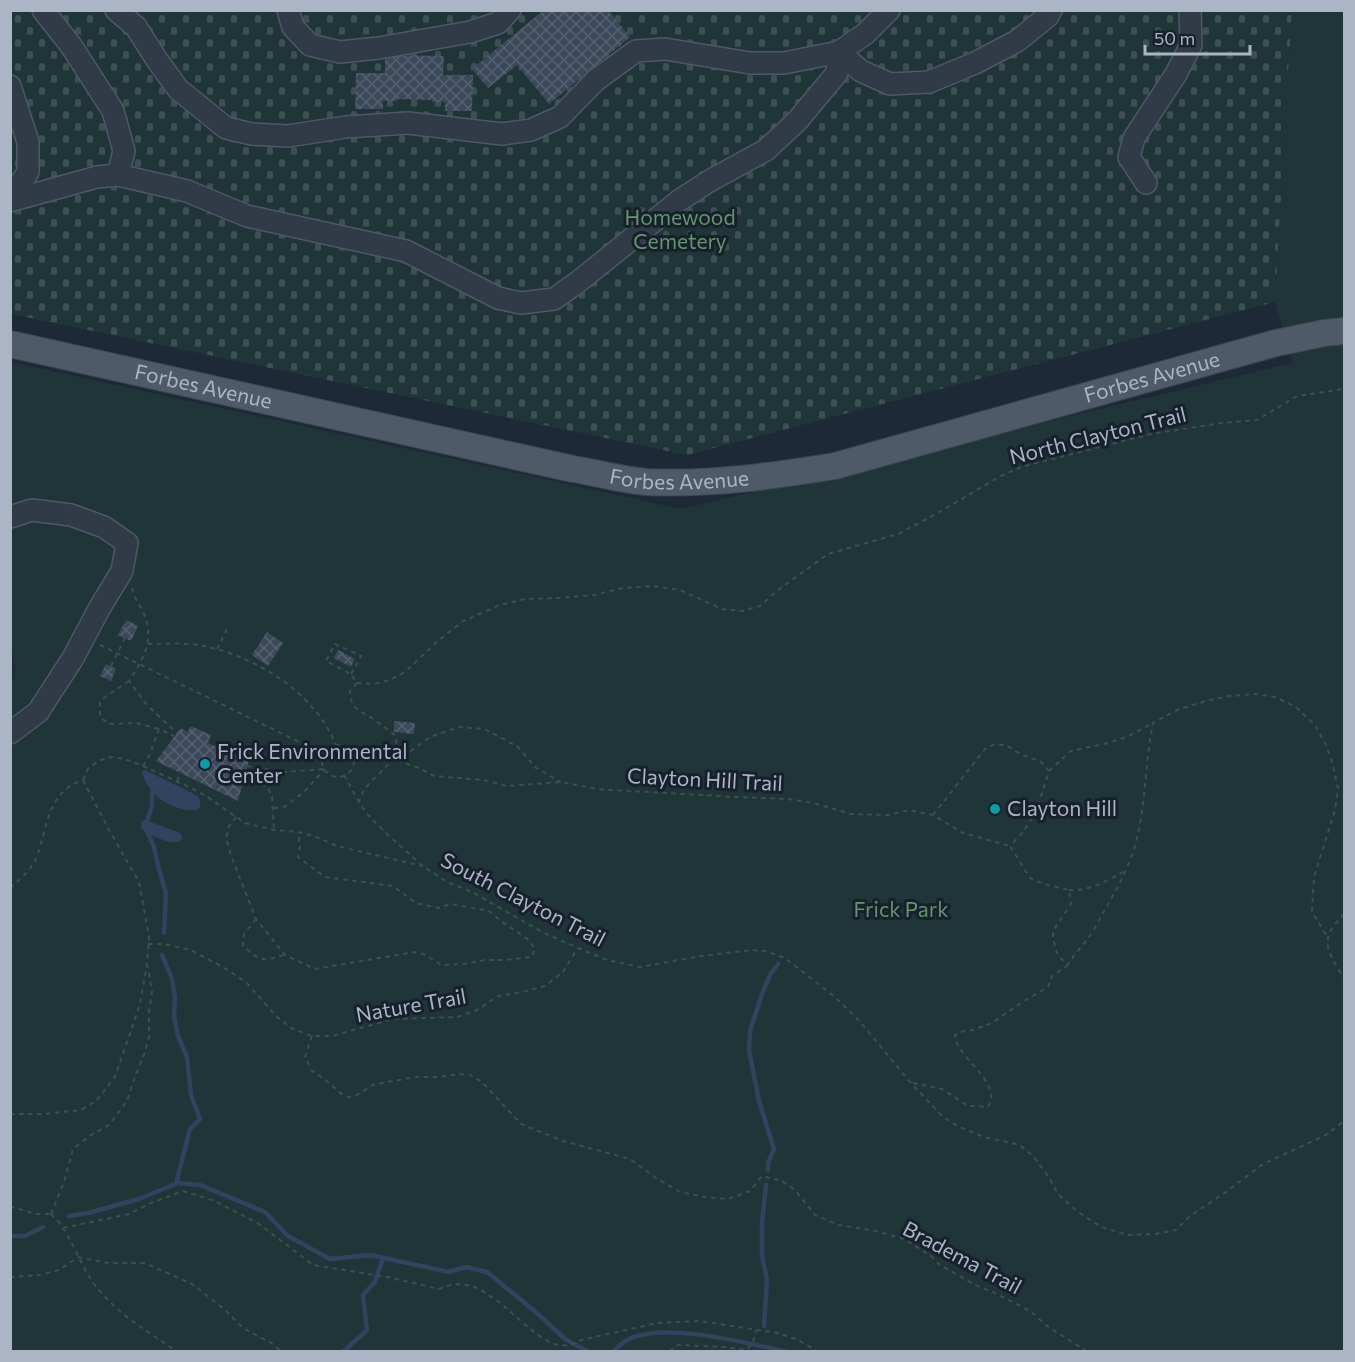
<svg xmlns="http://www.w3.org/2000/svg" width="1355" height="1362" viewBox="0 0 1355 1362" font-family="Commissioner,sans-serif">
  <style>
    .cemetery { fill: url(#cemetery-stones) }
    .green { fill: #203538 }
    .water { fill: #30445f }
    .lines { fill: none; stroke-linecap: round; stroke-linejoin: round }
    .stream { stroke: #30445f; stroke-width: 4.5 }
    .building { fill: url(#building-cross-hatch) }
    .minor-casing { stroke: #4f5866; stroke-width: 24 }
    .major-casing { stroke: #3b4451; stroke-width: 28 }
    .path { stroke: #3a5152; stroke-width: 2; stroke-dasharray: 4.5 4.5; stroke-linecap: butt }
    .minor { stroke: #313b47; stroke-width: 21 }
    .major { stroke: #4f5a68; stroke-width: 26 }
    .culture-dot { fill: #0f9aa8; stroke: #17202c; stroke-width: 2 }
    .labels { text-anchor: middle; stroke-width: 6; stroke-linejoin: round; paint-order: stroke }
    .park-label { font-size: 21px; fill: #62966d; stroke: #17202c }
    .street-label { font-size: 21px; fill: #abb5c5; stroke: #17202c }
    .poi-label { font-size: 21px; fill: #abb5c5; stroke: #17202c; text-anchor: start }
  </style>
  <defs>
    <pattern id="cemetery-stones" width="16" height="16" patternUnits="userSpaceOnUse" patternTransform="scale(1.5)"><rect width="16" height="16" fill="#203538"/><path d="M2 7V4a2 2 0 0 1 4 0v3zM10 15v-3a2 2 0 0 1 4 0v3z" fill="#3e5053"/></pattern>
    <pattern id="building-cross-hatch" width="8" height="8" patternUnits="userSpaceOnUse" patternTransform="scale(1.5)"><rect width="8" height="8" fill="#3b495a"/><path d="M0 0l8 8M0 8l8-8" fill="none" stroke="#556170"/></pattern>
  </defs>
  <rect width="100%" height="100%" fill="#1e2937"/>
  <polygon class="cemetery" points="11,11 1292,11 1275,302 687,455 11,314"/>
  <polygon class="green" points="1292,11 1344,11 1344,1351 11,1351 10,689 15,673 10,628 11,362 681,509 1293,363 1275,302"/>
  <g class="water">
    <path d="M145 770 198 796 200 801V807L197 810C173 812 147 796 142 771Z"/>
    <path d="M145 820 180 833 183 838 178 842C164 843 153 836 141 828L142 821Z"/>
  </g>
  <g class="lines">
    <g class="stream">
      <polyline points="152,792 152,806 147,821 147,831 154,847 158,866 166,893 164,933"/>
      <polyline points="162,955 172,979 175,998 174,1016 178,1036 187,1057 191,1095 200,1119 190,1129 177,1180 178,1183"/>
      <polyline points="768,1170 768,1163 774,1149 759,1101 749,1050 750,1031 762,994 770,975 778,964"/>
      <polyline points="69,1216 88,1213 139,1199 178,1183 200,1185 265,1212 288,1236 330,1259 371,1255 448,1272 466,1267 487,1272 537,1313 565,1339 589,1352"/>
      <polyline points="10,1236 25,1236 43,1227"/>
      <polyline points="764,1326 767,1280 762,1256 762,1223 766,1185"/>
      <polyline points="343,1352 367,1330 363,1295 375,1282 383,1258"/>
      <path d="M612 1352C618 1347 624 1341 631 1338 671 1323 746 1343 788 1352"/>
    </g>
  </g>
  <g class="building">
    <polygon points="544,10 608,10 630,37 549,104 517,65 488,88 472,69"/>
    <polygon points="385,55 444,56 443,75 473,75 472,111 445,111 445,102 432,102 432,100 397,99 397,101 383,101 383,109 355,109 356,73 385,73"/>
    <polygon points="126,620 138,626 131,641 118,635"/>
    <polygon points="267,632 283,643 268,666 252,655"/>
    <polygon points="338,650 355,659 351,667 334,658"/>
    <polygon points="106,664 116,669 111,681 100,676"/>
    <polygon points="394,721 415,723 414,734 394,732"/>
    <polygon points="191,726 211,735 208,743 249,760 238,801 156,761 181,728 187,732"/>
  </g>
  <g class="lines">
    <defs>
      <g id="minor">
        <polyline points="43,10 72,47 113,111 124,151 118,175"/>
        <polyline points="116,10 136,27 157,60 178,89 226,128 252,134 288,136 346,127 408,123 502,134 531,130 560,117 596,80 636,51 665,49 750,63 784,63 839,52 865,34 889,10"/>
        <polyline points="288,10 293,27 310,45 340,52 379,48 470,32 498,23 510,10"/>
        <polyline points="839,52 861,71 890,84 929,82 975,63 1017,41 1048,16 1051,10"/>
        <polyline points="10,86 28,142 28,172 10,200"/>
        <polyline points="1146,183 1129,157 1134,138 1176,74 1191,45 1190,10"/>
        <polyline points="10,201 97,177 118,175 187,191 247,216 406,251 498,298 521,303 554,299 578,282 680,200 711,180 766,150 797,121 837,73 839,52"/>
        <polyline points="10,517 32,510 71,515 104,527 127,543 122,571 99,609 73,658 38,712 10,733"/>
      </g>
      <g id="major">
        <path id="s1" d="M10 344 573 469C597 473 623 480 646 482 710 485 773 476 835 466L1276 343 1324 333 1344 331"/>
      </g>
    </defs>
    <use href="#minor" class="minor-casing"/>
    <use href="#major" class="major-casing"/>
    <g class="path">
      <path d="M132 588C134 598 140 605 144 614 155 639 143 660 129 681L147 705 177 733"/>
      <path d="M148 644C166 644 186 642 204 646 257 657 315 693 336 745"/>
      <polyline points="100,645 324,754"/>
      <polyline points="217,649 227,629"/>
      <polyline points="111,666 125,638"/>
      <polyline points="351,674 361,656 335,644 326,661 351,674 357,683"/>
      <polyline points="129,681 105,697 100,702 100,717 109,724 136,723 159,729"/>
      <polyline points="357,683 374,684 390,680 405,672 438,641 463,621 500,605 525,599 557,598 594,595 623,588 653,586 680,590 722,609 742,611 760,606 778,590 828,554 898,534 934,515 1001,476 1021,467 1151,434 1222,423 1257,420 1297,396 1344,389"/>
      <path d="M357 683 350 691C350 709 360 710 373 719 381 724 388 730 396 736 399 763 379 770 365 789 362 792 361 798 359 802"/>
      <circle cx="338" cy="761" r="16"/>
      <polyline points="353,754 393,759 419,768 434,776 484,780 507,786 561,782 597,789 736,797 788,799 813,803 851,814 889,815 909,810 933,815 963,833 1010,846"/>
      <polyline points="394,758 411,751 430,737 459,727 485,729 518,747 536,768 561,782"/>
      <polyline points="143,766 150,754 159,729 174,736"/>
      <polyline points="247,766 284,772 325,769"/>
      <polyline points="1049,771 1071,751 1108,743 1129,736 1153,723"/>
      <polyline points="245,775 268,788 272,797 274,830"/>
      <polyline points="344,775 359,802 368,815 388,835 424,867 447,882 472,892 542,932 578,948 607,960 640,967 701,956 752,950 766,951 785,958 835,997 860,1022 911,1083 944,1118 960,1127 984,1137 1020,1145 1034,1157 1048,1176 1059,1195 1078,1212 1101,1227 1128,1235 1156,1234 1176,1230 1190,1216 1226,1192 1263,1164 1326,1135 1344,1121"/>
      <polyline points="83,780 88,769 98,761 111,757 125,759 143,766 189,787 206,796 245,823 274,830 298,832 314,836 337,846 422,866"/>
      <polyline points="177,781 181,773"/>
      <polyline points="274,808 284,807 304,792 325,769"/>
      <polyline points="933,815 985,749 993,745 1006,745 1022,755 1040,761 1049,771 1036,812 1023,832 1010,846"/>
      <polyline points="236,817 229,826 226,839 232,858 256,919 285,955 315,969 415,952 426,955 441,965 464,964 485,960 506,960 532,957 535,949 529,940 502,922 489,911 451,904 438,908 416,903 393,886 325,877 298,857 300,847 298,832"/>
      <path d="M10 888C21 878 32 870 37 856 48 826 47 792 83 780"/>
      <path d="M1069 890C1088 892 1108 880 1125 871"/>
      <path d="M1344 914C1339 920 1329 929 1328 938 1325 951 1338 968 1344 978"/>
      <path d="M256 919 244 934 243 946C260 961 263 962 284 955"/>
      <polyline points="148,944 164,944 191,950 228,970 247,983 276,1016 291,1028 312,1036 332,1036 393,1019 457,1017 477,1010 498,996 522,992 545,986 563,972 577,949"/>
      <path d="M1067 966C1073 955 1082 947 1089 937 1095 929 1099 920 1103 913 1116 891 1130 866 1136 842 1146 803 1145 762 1153 723L1177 710 1206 701 1229 696 1255 694 1275 697 1296 707 1315 725 1326 745 1332 762 1338 788 1335 810 1314 877 1312 912 1328 938"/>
      <polyline points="312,1036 305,1057 312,1071 323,1078 343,1095 349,1097 355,1096 373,1085 387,1082 417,1077 438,1077 460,1074 470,1075 482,1082 521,1124 563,1141 630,1159 656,1178 680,1192 705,1197 728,1199 750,1191 762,1176 782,1181 795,1190 815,1215 839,1225 876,1231 904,1239 931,1256 940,1265 970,1282 982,1288 993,1292 1030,1311 1047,1326 1088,1352"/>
      <path d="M913 1083 942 1089 968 1106 988 1107C1004 1083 955 1056 955 1036L959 1032 973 1030 992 1023 1021 1003 1048 987 1052 976 1067 966 1057 953 1053 938V931L1071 904 1069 890 1044 884 1030 878 1010 846"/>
      <polyline points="10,1114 44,1114 81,1110 96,1101 115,1077 140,1004 147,964 149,937 139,882 109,830 83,780"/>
      <polyline points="10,1207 16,1208 36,1214 51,1214"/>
      <polyline points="51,1214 64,1182 73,1149 91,1135 109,1125 127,1101 133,1082 145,1052 149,1037 149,1012 152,992 148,967"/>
      <path d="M51 1214C55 1218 60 1223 63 1228 75 1246 82 1268 95 1285 117 1314 148 1332 178 1352"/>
      <polyline points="63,1228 129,1214 151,1203 183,1191 215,1201 259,1224 313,1265 387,1277 439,1289 453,1284 466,1285 478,1288 499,1302 535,1333 553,1344 568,1346 581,1340 657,1323 700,1321 777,1333 796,1339 819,1352"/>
      <polyline points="78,1257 108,1263 145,1263 192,1284 224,1309 243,1328 271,1343 282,1352"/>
      <polyline points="10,1277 40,1275 59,1270 78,1257"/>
      <polyline points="671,1352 671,1350 678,1345 724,1347 745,1350 752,1345 756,1331"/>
    </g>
    <use href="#minor" class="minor"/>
    <use href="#major" class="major"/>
  </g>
  <g class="culture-dot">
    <circle cx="205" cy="764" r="6"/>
    <circle cx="995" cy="809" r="6"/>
  </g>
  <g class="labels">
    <g class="park-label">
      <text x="680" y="225">Homewood<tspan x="680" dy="24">Cemetery</tspan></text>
      <text x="901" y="917">Frick Park</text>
    </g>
    <g class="street-label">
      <text dy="7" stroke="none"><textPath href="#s1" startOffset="1170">Forbes Avenue</textPath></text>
      <text dy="7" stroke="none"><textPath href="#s1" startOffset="198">Forbes Avenue</textPath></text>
      <text transform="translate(1098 436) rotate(-14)" y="7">North Clayton Trail</text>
      <text dy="7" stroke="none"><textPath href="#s1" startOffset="684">Forbes Avenue</textPath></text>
      <text transform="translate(705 780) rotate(3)" y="7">Clayton Hill Trail</text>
      <text transform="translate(523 900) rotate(27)" y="7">South Clayton Trail</text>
      <text transform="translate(411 1006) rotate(-10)" y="7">Nature Trail</text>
      <text transform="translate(962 1258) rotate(28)" y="7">Bradema Trail</text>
    </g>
    <g class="poi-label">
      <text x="217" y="759">Frick Environmental<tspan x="217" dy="24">Center</tspan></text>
      <text x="1007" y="816">Clayton Hill</text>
    </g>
  </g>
  <rect width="1355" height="1362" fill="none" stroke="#abb5c5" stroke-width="24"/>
  <path d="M1145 45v9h105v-9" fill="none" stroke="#abb5c5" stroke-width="3"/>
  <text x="1154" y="45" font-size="18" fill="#abb5c5" stroke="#17202c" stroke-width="4.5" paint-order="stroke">50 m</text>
</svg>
